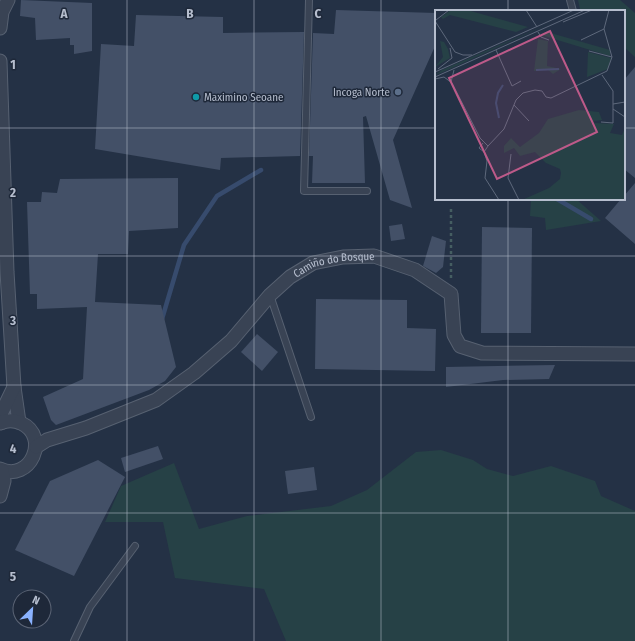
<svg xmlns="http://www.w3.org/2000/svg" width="635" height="641" viewBox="0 0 635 641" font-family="'Fira Sans Condensed',sans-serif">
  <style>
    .green { fill: #264146 }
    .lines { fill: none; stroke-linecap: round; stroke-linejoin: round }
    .stream { stroke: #374b6d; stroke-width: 4.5 }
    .building { fill: #435067 }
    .service-casing { stroke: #576171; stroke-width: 8 }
    .minor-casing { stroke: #576171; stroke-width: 15 }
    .path { stroke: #455e62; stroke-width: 2.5; stroke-dasharray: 3 3; stroke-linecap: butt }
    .service { stroke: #394354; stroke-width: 6 }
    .minor { stroke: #394354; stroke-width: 13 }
    .grid { fill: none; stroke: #b6bece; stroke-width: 1; stroke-opacity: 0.55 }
    .service-dot { fill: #5c6f8a; stroke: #1e2839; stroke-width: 1.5 }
    .culture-dot { fill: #0f9aa8; stroke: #1e2839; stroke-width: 1.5 }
    .labels { text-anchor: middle; stroke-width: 3; stroke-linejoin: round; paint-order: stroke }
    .poi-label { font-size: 11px; fill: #b6bece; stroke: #1e2839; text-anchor: end }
    .street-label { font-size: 11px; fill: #b6bece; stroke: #1e2839 }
    .inset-river { fill: none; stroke: #374b6d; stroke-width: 2 }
    .inset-road { fill: none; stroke: #5e697c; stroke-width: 1 }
    .view { fill: #bd5a89; fill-opacity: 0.15; stroke: #bd5a89; stroke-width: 2 }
    .inset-edge { fill: none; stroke: #b6bece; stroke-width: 2 }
    .grid-label { font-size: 13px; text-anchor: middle; font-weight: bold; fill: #b6bece; stroke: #1e2839; stroke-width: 3; stroke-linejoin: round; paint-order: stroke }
  </style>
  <rect width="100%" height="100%" fill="#243145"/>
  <g class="green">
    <polygon points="578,0 620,0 635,13 635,57 624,47 624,11 583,11 580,9"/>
    <polygon points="531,199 576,199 601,221 546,230 545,218 530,216"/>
    <polygon points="441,450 473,460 487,469 513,476 551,466 595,481 601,496 635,511 635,641 286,641 264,589 175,578 163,522 105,522 121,486 174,463 199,529 247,516 331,506 367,490 416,452"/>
  </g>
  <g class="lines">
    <g class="stream">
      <polyline points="557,199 591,219"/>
      <polyline points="162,319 184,245 217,196 261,170"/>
    </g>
  </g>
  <g class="building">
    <polygon points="21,0 92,3 92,51 74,54 74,45 70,45 70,38 36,40 35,18 20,16"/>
    <polygon points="336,10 436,13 436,44 393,140 412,208 390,200 366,116 363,117 365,183 312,183 313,156 309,156 313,33 334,34"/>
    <polygon points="136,15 223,17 223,33 304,32 300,156 221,158 220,170 95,149 101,44 134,46"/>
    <polygon points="635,67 635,178 624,169 624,80"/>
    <polygon points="178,178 178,228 129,231 128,254 98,254 95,302 161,305 176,367 165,381 149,390 56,425 51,420 43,397 83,379 87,307 37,309 37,294 30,294 27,202 41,202 42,192 57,193 60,179"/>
    <polygon points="635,183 635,244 605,218 621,199 624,199 624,196"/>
    <polygon points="402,224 405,239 391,241 389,226"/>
    <polygon points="482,227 532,228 531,333 481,333"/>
    <polygon points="432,236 446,241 443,267 436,273 423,266"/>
    <polygon points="316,299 407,300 407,328 436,329 435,371 315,369"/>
    <polygon points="257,334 278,352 262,371 241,352"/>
    <polygon points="555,365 549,379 503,380 446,387 446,367"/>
    <polygon points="158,446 163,459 125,472 121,458"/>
    <polygon points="98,460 125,477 74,576 15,550 50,481"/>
    <polygon points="314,467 317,490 288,494 285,471"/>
  </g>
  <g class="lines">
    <defs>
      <g id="service">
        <polyline points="309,0 304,191 367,191"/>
        <polyline points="570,0 573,11"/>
        <polyline points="270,295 311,417"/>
        <polyline points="74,641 90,607 135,546"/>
      </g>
      <g id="minor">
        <polyline points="0,28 2,12 8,0"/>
        <polyline points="0,61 7,272 14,387 19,422"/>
        <polyline points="3,422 1,414 14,387"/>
        <path d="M0 423C7 420 14 420 21 423 51 437 30 483 0 469"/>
        <path id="s1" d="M36 447 47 440 86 428 156 400 194 373 231 341 270 295 290 277 313 263 343 257 374 256 415 270 451 294 454 335 460 346 482 353 635 354"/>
        <polyline points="0,496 4,481 2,471"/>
      </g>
    </defs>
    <use href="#service" class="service-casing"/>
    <use href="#minor" class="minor-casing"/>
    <polyline class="path" points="451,209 451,279"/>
    <use href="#service" class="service"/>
    <use href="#minor" class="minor"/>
  </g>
  <path class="grid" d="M127 0V641M254 0V641M381 0V641M508 0V11M0 128H436M624 128H635M508 199V641M0 256H635M0 385H635M0 513H635"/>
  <circle class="service-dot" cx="398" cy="92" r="4"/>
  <circle class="culture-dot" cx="196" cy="97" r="4"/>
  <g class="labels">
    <g class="poi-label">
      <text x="390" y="96">Incoga Norte</text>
      <text x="204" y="101" text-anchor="start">Maximino Seoane</text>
    </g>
    <g class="street-label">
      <text dy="4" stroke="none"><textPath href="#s1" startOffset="359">Camiño do Bosque</textPath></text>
    </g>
  </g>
  <g transform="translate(435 10)">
    <rect width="190" height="190" fill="#243145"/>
    <path d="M16 0H32L93 17 81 22 15 5 8 9 6 7ZM118 12 8 62 0 65 7 60ZM112 22 175 40V46L106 25ZM103 29 113 31 112 56 126 59 118 64 112 59 99 61ZM5 31 9 32 13 39 15 48 0 57 8 47ZM153 42 176 48 173 59 152 67ZM144 100 164 102 167 110 159 111V113L179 114 175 123 187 125 190 118V190H87L114 178 125 169 126 163 125 159 111 153 100 142 85 146 79 138 69 143V136L76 128 85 137 104 123 113 109Z" fill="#264146"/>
    <path class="inset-river" d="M101 60 124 59M64 108 61 93 63 83 68 75"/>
    <path class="inset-road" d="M91 0 102 17M1 10 14 0M0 11 20 42 28 45H37M128 12 157 0M103 22 106 27 114 30M146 30 169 19M61 40 77 76 86 71M154 41 177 47M3 59 17 48 15 38M0 62 139 0M167 65 178 81V99L190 107M0 67 150 0M0 69 9 67 17 73 45 128 53 136 49 142 44 138 48 133M16 72 19 60M178 94 190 92M79 95 94 111M166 112 178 113V99M53 136 69 119 81 90 88 83 100 80 107 81 111 87 116 88 172 61 177 47 169 19 174 0M49 142 52 151 50 168 64 190M76 144 73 168 84 190"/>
    <path class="view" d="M115 21 162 122 62 169 14 68Z"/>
    <rect width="190" height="190" class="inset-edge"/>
  </g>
  <g class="grid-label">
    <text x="64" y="18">A</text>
    <text x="190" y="18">B</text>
    <text x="318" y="18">C</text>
    <text x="13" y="69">1</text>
    <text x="13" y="197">2</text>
    <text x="13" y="325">3</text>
    <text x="13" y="453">4</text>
    <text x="13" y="581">5</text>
  </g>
  <g transform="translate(32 609) rotate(25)"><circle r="19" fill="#1e2839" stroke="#5b6475"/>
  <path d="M0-3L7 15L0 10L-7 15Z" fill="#8ab2ff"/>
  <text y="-6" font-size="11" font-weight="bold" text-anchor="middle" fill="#b6bece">N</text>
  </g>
</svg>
